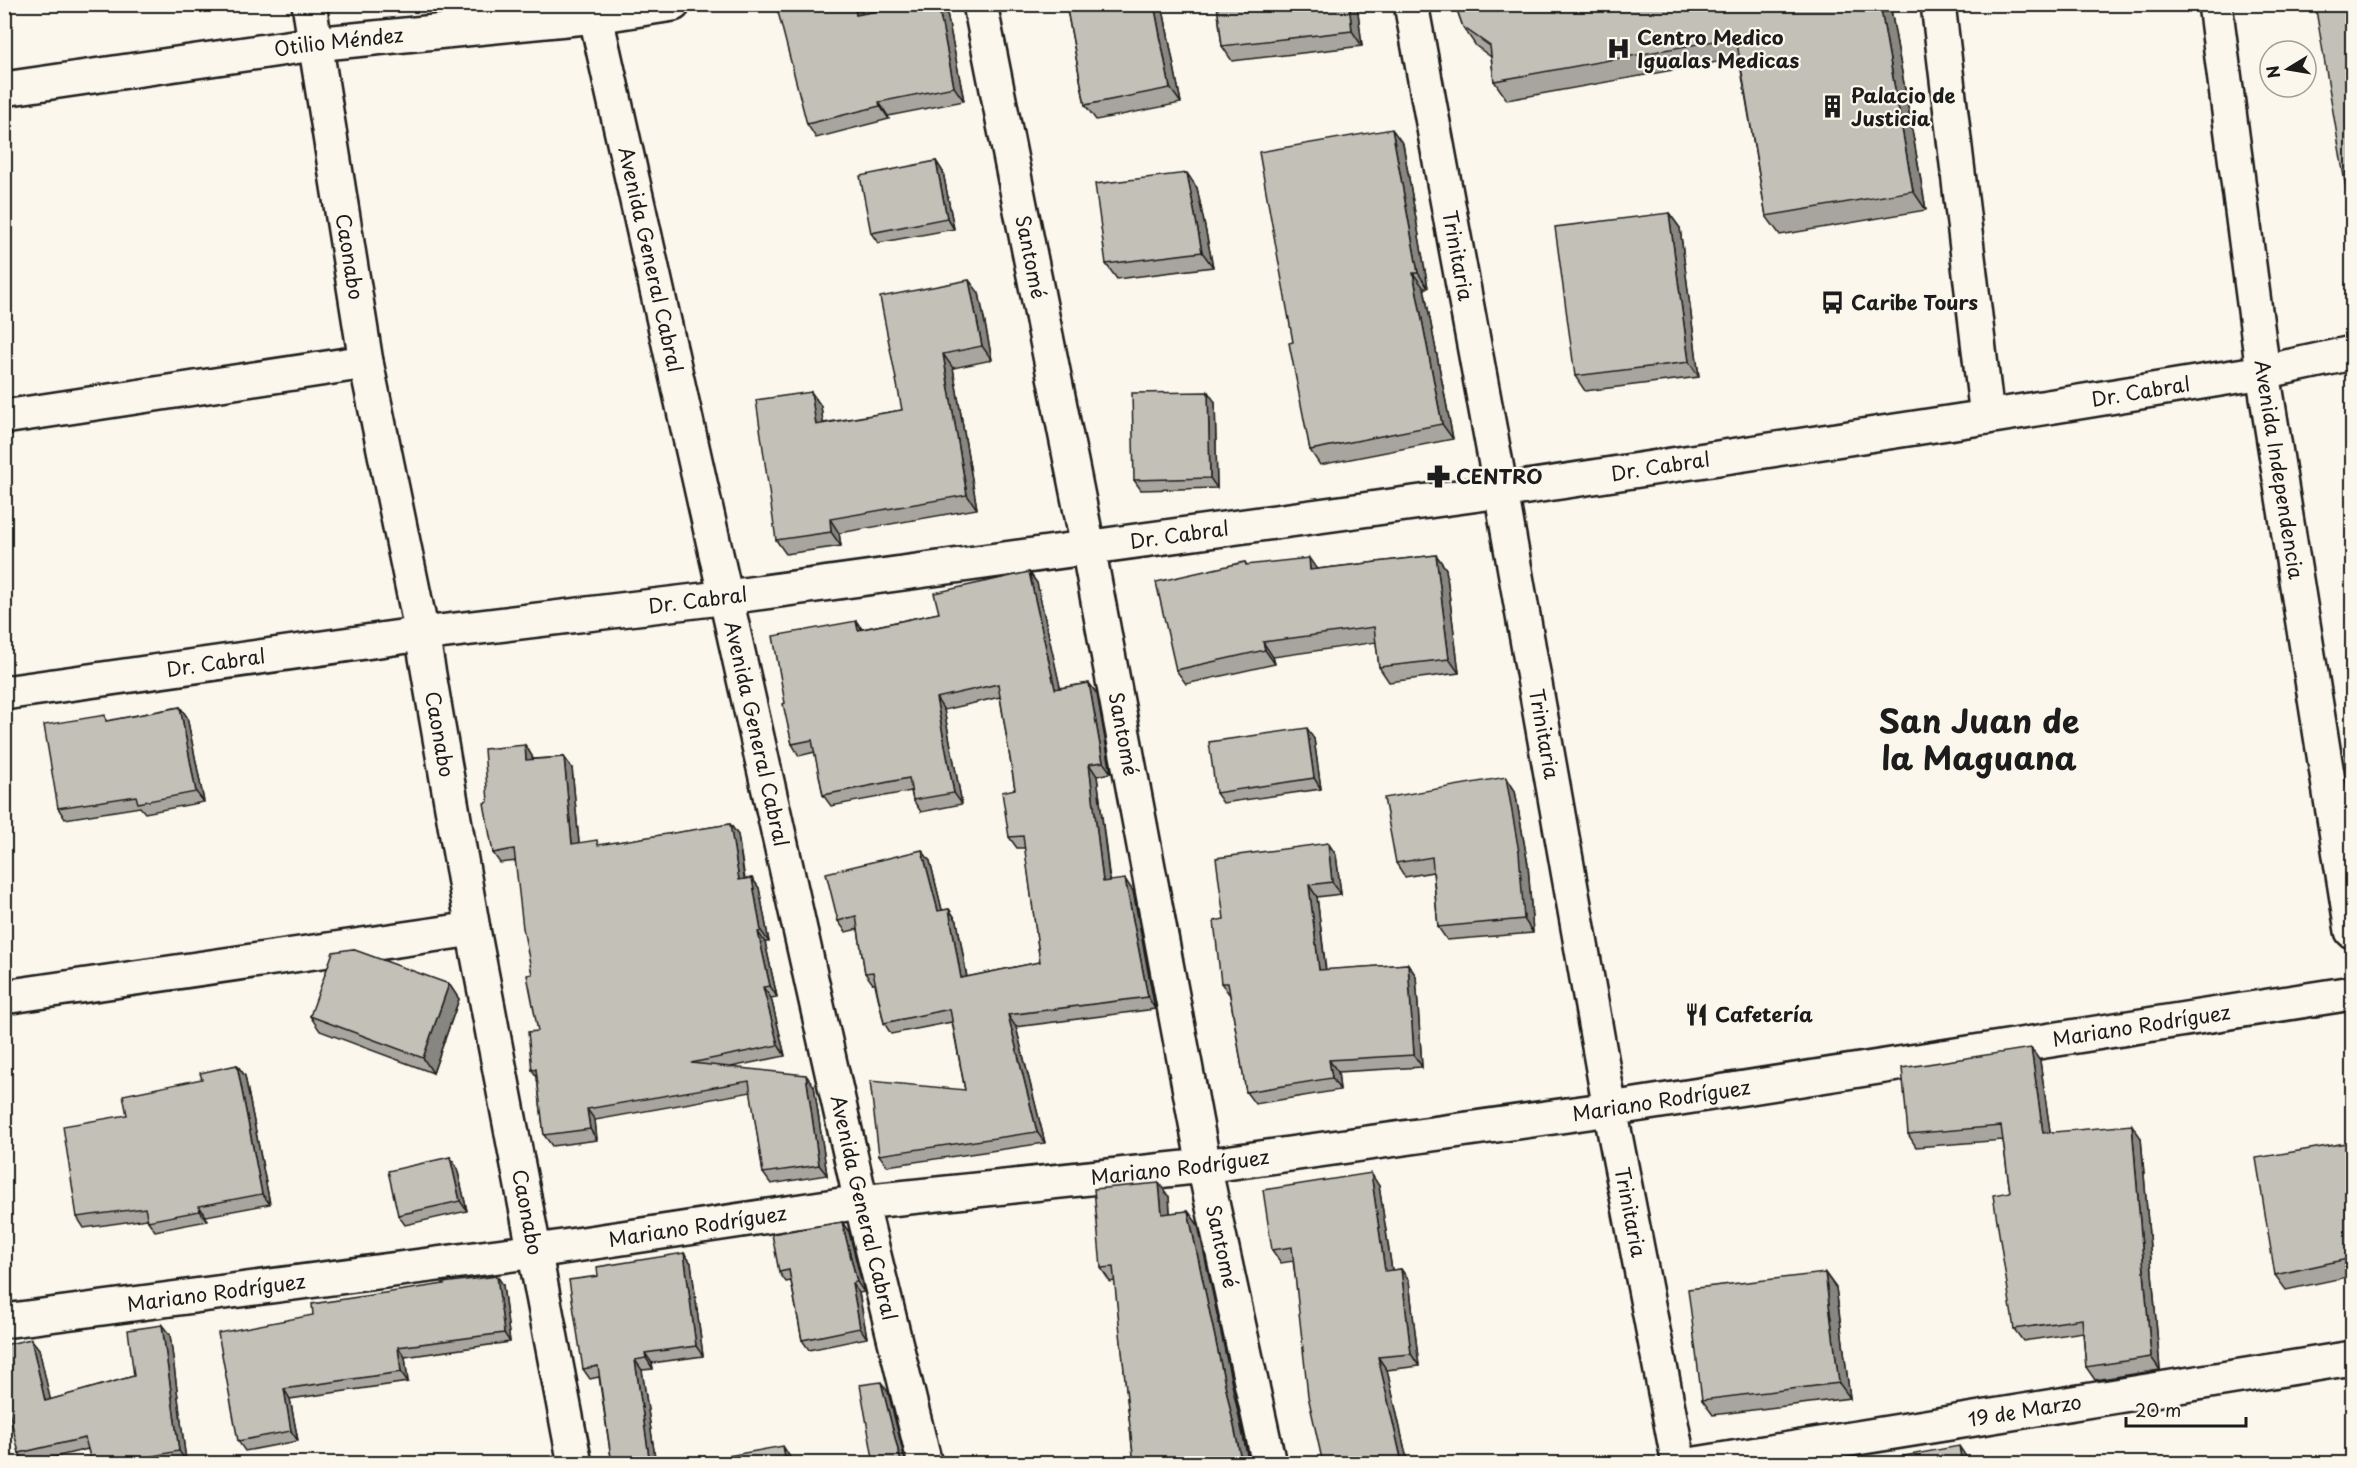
<svg xmlns="http://www.w3.org/2000/svg" width="2357" height="1468" viewBox="0 0 2357 1468" font-family="'Playpen Sans',sans-serif">
  <style>
    .lines { fill: none; stroke-linecap: round; stroke-linejoin: round }
    .minor-casing { stroke: #1c1c1c; stroke-width: 38 }
    .major-casing { stroke: #1c1c1c; stroke-width: 38 }
    .minor { stroke: #fbf7ec; stroke-width: 33 }
    .major { stroke: #fbf7ec; stroke-width: 33 }
    .wall { fill: #a8a59e; stroke: #1c1c1c; stroke-width: 1.5 }
    .shaded-wall { fill: #888681; stroke: #1c1c1c; stroke-width: 1.5 }
    .building { fill: #c3c0b8; stroke: #1c1c1c; stroke-width: 1.5 }
    .labels { text-anchor: middle; stroke-width: 4.5; stroke-linejoin: round; paint-order: stroke }
    .poi-label { font-size: 20px; font-weight: bold; fill: #1c1c1c; stroke: #fbf7ec; text-anchor: start }
    .street-label { font-size: 20px; fill: #1c1c1c; stroke: #fbf7ec }
    .town-label { font-size: 32px; font-weight: bold; fill: #1c1c1c; stroke: #fbf7ec }
  </style>
  <rect width="100%" height="100%" fill="#fbf7ec"/>
  <filter id="ink" filterUnits="userSpaceOnUse"><feTurbulence type="fractalNoise" baseFrequency=".0167" numOctaves="2"/><feDisplacementMap in="SourceGraphic" scale="12" xChannelSelector="R" yChannelSelector="G"/><feConvolveMatrix kernelMatrix="1 2 1 2 8 2 1 2 1" color-interpolation-filters="sRGB"/></filter>
  <g filter="url(#ink)">
    <g class="lines">
      <defs>
        <g id="minor">
          <path id="s1" d="M309 4 366 362 422 634 473 929 575 1464"/>
          <path id="s2" d="M593 4 861 1202 925 1464"/>
          <path id="s3" d="M980 4 1088 547 1204 1166 1269 1464"/>
          <path id="s4" d="M1411 4 1501 491 1610 1109 1679 1464"/>
          <polyline points="1938,4 1987,417"/>
          <path id="s5" d="M4 89 314 44 596 16 673 4"/>
          <polyline points="4,417 366,362"/>
          <path id="s6" d="M4 693 422 634 728 597 1501 491 1987 417 2263 372 2352 353"/>
          <polyline points="4,997 473,929"/>
          <path id="s7" d="M4 1321 536 1251 861 1202 1204 1166 1610 1109 2352 993"/>
          <path id="s8" d="M1696 1464 2352 1358"/>
        </g>
        <g id="major">
          <path id="s9" d="M2215 4 2263 372 2352 931"/>
        </g>
      </defs>
      <use href="#minor" class="minor-casing"/>
      <use href="#major" class="major-casing"/>
      <use href="#minor" class="minor"/>
      <use href="#major" class="major"/>
    </g>
    <g class="wall">
      <polygon points="912,4 941,4 947,13 964,101 888,116 889,119 816,138 807,124 862,14"/>
      <polygon points="1066,4 1162,4 1181,103 1096,120 1085,105"/>
      <polygon points="1217,4 1357,4 1362,46 1232,61 1222,46"/>
      <polygon points="1455,4 1890,4 1926,210 1780,235 1766,216 1739,58 1507,100 1494,81 1491,57 1476,46 1463,27"/>
      <polygon points="1403,144 1428,288 1424,288 1453,439 1320,465 1310,450 1293,342"/>
      <polygon points="936,161 943,172 954,229 878,243 871,233"/>
      <polygon points="1197,188 1213,267 1117,279 1106,264"/>
      <polygon points="1669,213 1680,228 1699,377 1585,391 1575,376"/>
      <polygon points="979,293 992,360 953,368 977,509 839,533 841,546 786,554 776,540 811,392 821,406 823,423 902,410"/>
      <polygon points="1215,402 1217,488 1141,490 1134,480"/>
      <polygon points="1436,555 1446,569 1459,673 1389,682 1379,667 1376,642 1273,657 1275,664 1186,684 1176,670 1245,562 1247,565 1317,569"/>
      <polygon points="1029,572 1037,583 1060,688 1089,683 1097,694 1111,773 1097,776 1110,881 1133,891 1155,1009 1016,1027 1045,1143 887,1166 879,1155 965,1090 952,1022 891,1034 884,1023 875,984 873,984 865,973 858,929 846,932 838,921 930,861 942,910 949,909 957,921 967,977 1040,962 1025,848 1017,848 1009,837 1015,789 1000,697 944,710 962,804 921,812 913,800 911,791 831,806 823,795 815,752 799,756 792,744 785,703 856,621 862,629 939,613"/>
      <polygon points="180,707 187,717 204,802 145,813 140,807 65,819 58,808 109,721"/>
      <polygon points="1314,739 1321,789 1223,803 1216,793"/>
      <polygon points="525,745 532,756 533,759 564,757 572,768 579,843 600,845 730,824 738,835 745,879 752,878 759,888 769,942 765,942 777,997 771,998 785,1056 731,1067 814,1086 827,1175 771,1184 763,1173 751,1092 595,1120 597,1140 552,1146 544,1135 537,1077 532,1070 538,1031 532,974 516,861 500,863 493,853"/>
      <polygon points="1506,777 1515,791 1528,865 1533,933 1447,940 1438,927 1433,872 1405,877 1396,863"/>
      <polygon points="1328,843 1336,855 1341,894 1317,897 1326,970 1408,964 1416,976 1422,1067 1338,1072 1340,1090 1255,1104 1246,1092 1230,995 1221,983 1224,919"/>
      <polygon points="449,984 459,999 433,1073 320,1031 310,1016"/>
      <polygon points="2040,1061 2050,1132 2141,1138 2160,1370 2095,1380 2086,1367 2083,1332 2023,1341 2014,1329 2010,1192 2003,1140 1916,1147 1908,1134"/>
      <polygon points="237,1065 245,1076 270,1204 206,1216 207,1221 155,1231 148,1221 147,1219 84,1228 77,1217 127,1115"/>
      <polygon points="2352,1142 2352,1276 2286,1290 2275,1275"/>
      <polygon points="450,1157 457,1168 467,1211 405,1225 398,1215"/>
      <polygon points="1379,1186 1392,1270 1401,1269 1409,1281 1419,1366 1387,1370 1408,1464 1323,1464 1293,1261 1281,1263 1272,1250"/>
      <polygon points="1169,1197 1170,1213 1188,1211 1198,1225 1249,1464 1134,1464 1115,1281 1110,1282 1101,1268"/>
      <polygon points="842,1222 849,1232 864,1292 859,1293 867,1338 809,1350 802,1340 791,1281 786,1282 779,1272"/>
      <polygon points="684,1253 691,1263 703,1356 652,1363 653,1369 642,1370 656,1464 612,1464 599,1377 590,1379 583,1369"/>
      <polygon points="1825,1273 1836,1288 1850,1398 1713,1415 1702,1400"/>
      <polygon points="497,1276 503,1285 510,1342 405,1357 408,1382 290,1399 298,1441 245,1451 238,1441 313,1315 444,1284"/>
      <polygon points="170,1335 186,1461 174,1464 92,1464 88,1449 26,1464 19,1453 31,1339 39,1349 50,1400 134,1376"/>
    </g>
    <g class="shaded-wall">
      <polygon points="854,4 860,4 866,29 856,15"/>
      <polygon points="938,4 941,4 947,13 964,101 954,87"/>
      <polygon points="1154,4 1162,4 1181,103 1170,88"/>
      <polygon points="1349,4 1357,4 1362,46 1352,31"/>
      <polygon points="1880,4 1890,4 1926,210 1913,191"/>
      <polygon points="879,102 888,116 889,119 880,106"/>
      <polygon points="1392,129 1403,144 1428,288 1418,273"/>
      <polygon points="936,161 943,172 954,229 947,218"/>
      <polygon points="1187,173 1197,188 1213,267 1202,252"/>
      <polygon points="1669,213 1680,228 1699,377 1689,362"/>
      <polygon points="1413,273 1424,288 1453,439 1442,424"/>
      <polygon points="969,280 979,293 992,360 982,346"/>
      <polygon points="943,354 953,368 977,509 967,495"/>
      <polygon points="811,392 821,406 825,438 816,425"/>
      <polygon points="1208,392 1215,402 1217,488 1210,478"/>
      <polygon points="830,519 839,533 841,546 831,532"/>
      <polygon points="1436,555 1446,569 1459,673 1449,659"/>
      <polygon points="1309,558 1319,572 1310,570"/>
      <polygon points="1029,572 1037,583 1063,700 1055,689"/>
      <polygon points="856,621 864,632 858,630"/>
      <polygon points="1263,642 1273,657 1275,664 1265,650"/>
      <polygon points="1089,683 1097,694 1111,773 1103,762"/>
      <polygon points="936,698 944,710 962,804 954,793"/>
      <polygon points="180,707 187,717 204,802 196,792"/>
      <polygon points="1307,728 1314,739 1321,789 1314,778"/>
      <polygon points="525,745 532,756 534,771 526,760"/>
      <polygon points="564,757 572,768 580,854 572,844"/>
      <polygon points="1089,764 1097,776 1111,894 1103,882"/>
      <polygon points="1506,777 1515,791 1528,865 1533,933 1524,919"/>
      <polygon points="730,824 738,835 746,891 739,880"/>
      <polygon points="1328,843 1336,855 1341,894 1332,882"/>
      <polygon points="922,850 930,861 945,922 938,911"/>
      <polygon points="752,878 759,888 769,942 761,931"/>
      <polygon points="1125,879 1133,891 1155,1009 1148,997"/>
      <polygon points="1309,885 1317,897 1327,982 1319,970"/>
      <polygon points="949,909 957,921 969,990 961,978"/>
      <polygon points="758,932 765,942 777,997 770,986"/>
      <polygon points="1408,964 1416,976 1422,1067 1414,1055"/>
      <polygon points="449,984 459,999 433,1073 423,1058"/>
      <polygon points="763,987 771,998 785,1056 778,1045"/>
      <polygon points="1008,1015 1016,1027 1045,1143 1037,1132"/>
      <polygon points="2031,1048 2040,1061 2052,1145 2043,1133"/>
      <polygon points="1329,1060 1338,1072 1340,1090 1332,1078"/>
      <polygon points="237,1065 245,1076 270,1204 262,1194"/>
      <polygon points="806,1075 814,1086 827,1175 819,1165"/>
      <polygon points="587,1109 595,1120 597,1140 590,1129"/>
      <polygon points="2132,1125 2141,1138 2160,1370 2151,1357"/>
      <polygon points="450,1157 457,1168 467,1211 460,1201"/>
      <polygon points="1371,1173 1379,1186 1394,1283 1385,1271"/>
      <polygon points="1159,1183 1169,1197 1171,1227 1162,1214"/>
      <polygon points="199,1206 206,1216 207,1221 200,1211"/>
      <polygon points="1188,1211 1198,1225 1249,1464 1242,1464"/>
      <polygon points="842,1222 849,1232 864,1292 857,1282"/>
      <polygon points="684,1253 691,1263 703,1356 696,1346"/>
      <polygon points="1401,1269 1409,1281 1419,1366 1411,1354"/>
      <polygon points="1825,1273 1836,1288 1850,1398 1839,1383"/>
      <polygon points="497,1276 503,1285 510,1342 504,1333"/>
      <polygon points="852,1283 859,1293 867,1338 860,1328"/>
      <polygon points="162,1325 170,1335 186,1461 179,1451"/>
      <polygon points="31,1339 39,1349 53,1411 45,1401"/>
      <polygon points="398,1347 405,1357 408,1382 401,1372"/>
      <polygon points="645,1353 652,1363 653,1369 646,1358"/>
      <polygon points="1378,1357 1387,1370 1408,1464 1405,1464 1401,1458"/>
      <polygon points="635,1360 642,1370 656,1464 650,1464"/>
      <polygon points="881,1382 888,1392 906,1464 903,1464 900,1458"/>
      <polygon points="284,1389 290,1399 298,1441 291,1431"/>
      <polygon points="783,1446 790,1457 791,1464 786,1464"/>
      <polygon points="1959,1446 1971,1464 1962,1464"/>
    </g>
    <g class="building">
      <polygon points="791,4 854,4 856,15 912,4 938,4 954,87 879,102 880,106 807,124 777,8"/>
      <polygon points="1066,4 1154,4 1170,88 1085,105"/>
      <polygon points="1217,4 1349,4 1352,31 1222,46"/>
      <polygon points="1455,4 1880,4 1913,191 1766,216 1736,37 1494,81 1490,46 1463,27"/>
      <polygon points="2315,4 2352,4 2352,225"/>
      <polygon points="1392,129 1418,273 1413,273 1442,424 1310,450 1289,343 1293,342 1259,152"/>
      <polygon points="936,161 947,218 871,233 860,176"/>
      <polygon points="1187,173 1202,252 1106,264 1095,184"/>
      <polygon points="1669,213 1689,362 1575,376 1555,227"/>
      <polygon points="969,280 982,346 943,354 967,495 830,519 831,532 776,540 756,400 811,392 816,425 902,410 880,297"/>
      <polygon points="1208,392 1210,478 1134,480 1132,393"/>
      <polygon points="1436,555 1449,659 1379,667 1374,627 1263,642 1265,650 1176,670 1156,582 1245,562 1246,565 1309,558 1310,570"/>
      <polygon points="1029,572 1055,689 1089,683 1103,762 1089,764 1103,882 1125,879 1148,997 1008,1015 1037,1132 879,1155 870,1081 965,1090 950,1009 884,1023 873,972 865,973 856,916 838,921 826,873 922,850 938,911 949,909 961,978 1040,962 1023,836 1009,837 1002,792 1015,789 998,684 936,698 954,793 913,800 909,778 823,795 812,740 792,744 783,704 785,703 773,636 856,621 858,630 939,613 934,593"/>
      <polygon points="180,707 196,792 138,803 136,796 58,808 44,725 105,715 106,721"/>
      <polygon points="1307,728 1314,778 1216,793 1209,742"/>
      <polygon points="525,745 526,760 564,757 572,844 597,840 598,845 730,824 739,880 752,878 761,931 758,932 770,986 763,987 778,1045 691,1063 806,1075 819,1165 763,1173 749,1081 587,1109 590,1129 544,1135 536,1069 532,1070 528,1032 538,1031 527,975 532,974 523,928 514,849 493,853 484,803 488,802 484,749"/>
      <polygon points="1506,777 1519,852 1524,919 1438,927 1432,857 1396,863 1384,798"/>
      <polygon points="1328,843 1332,882 1309,885 1319,970 1408,964 1414,1055 1329,1060 1332,1078 1246,1092 1228,983 1221,983 1214,921 1224,919 1216,858"/>
      <polygon points="352,949 449,984 423,1058 310,1016 333,952"/>
      <polygon points="2031,1048 2043,1133 2132,1125 2151,1357 2086,1367 2082,1319 2014,1329 1993,1195 2010,1192 2001,1126 1908,1134 1902,1068"/>
      <polygon points="237,1065 262,1194 199,1206 200,1211 148,1221 145,1208 77,1217 63,1126 127,1115 123,1095 202,1079 200,1073"/>
      <polygon points="2352,1142 2352,1258 2275,1275 2256,1158"/>
      <polygon points="450,1157 460,1201 398,1215 388,1171"/>
      <polygon points="1371,1173 1385,1271 1401,1269 1411,1354 1378,1357 1401,1458 1377,1464 1323,1464 1308,1396 1292,1247 1272,1250 1263,1190"/>
      <polygon points="1159,1183 1162,1214 1188,1211 1242,1464 1134,1464 1113,1267 1101,1268 1094,1189"/>
      <polygon points="842,1222 857,1282 852,1283 860,1328 802,1340 789,1270 779,1272 772,1234"/>
      <polygon points="684,1253 696,1346 645,1353 646,1358 635,1360 650,1464 612,1464 598,1366 583,1369 569,1280 598,1276 597,1267"/>
      <polygon points="1825,1273 1839,1383 1702,1400 1688,1289"/>
      <polygon points="497,1276 504,1333 398,1347 401,1372 284,1389 291,1431 238,1441 218,1333 313,1315 312,1304 444,1284 443,1283"/>
      <polygon points="162,1325 179,1451 110,1464 92,1464 85,1438 19,1453 4,1391 4,1345 31,1339 45,1401 134,1376 128,1330"/>
      <polygon points="881,1382 900,1458 903,1464 874,1464 860,1385"/>
      <polygon points="783,1446 786,1464 683,1464"/>
      <polygon points="1959,1446 1962,1464 1877,1464 1876,1461"/>
    </g>
  </g>
  <defs>
    <symbol id="hospital-bare" viewBox="-9 -9 18 18"><path d="M-5-5h3v3.5h4V-5h3V5h-3V1.5h-4V5h-3Z" fill="#1c1c1c" stroke="#fbf7ec" stroke-width="2.5" paint-order="stroke"/></symbol>
    <symbol id="building-bare" viewBox="-9 -9 18 18"><path d="M-4-6H4V6H1V3H-1V6H-4ZM-2.5-4.3h1.7v1.8h-1.7ZM.8-4.3h1.7v1.8H.8ZM-2.5-1h1.7V.8h-1.7ZM.8-1h1.7V.8H.8Z" fill="#1c1c1c" stroke="#fbf7ec" stroke-width="2.5" paint-order="stroke"/></symbol>
    <symbol id="bus-bare" viewBox="-9 -9 18 18"><path d="M-5-6H5V4H4V6H2V4H-2V6H-4V4H-5ZM-3.5-4V0h7V-4ZM-3.5 1.2v1.5H-2V1.2ZM2 1.2v1.5H3.5V1.2Z" fill="#1c1c1c" stroke="#fbf7ec" stroke-width="2.5" paint-order="stroke"/></symbol>
    <symbol id="pharmacy-bare" viewBox="-9 -9 18 18"><path d="M-2-6h4v4h4v4h-4v4h-4v-4h-4v-4h4Z" fill="#1c1c1c" stroke="#fbf7ec" stroke-width="2.5" paint-order="stroke"/></symbol>
    <symbol id="restaurant-bare" viewBox="-9 -9 18 18"><path d="M-5-6h1v4h1v-4h1v4h1v-4h1v5L-1.5 .5V6h-2V.5L-5-1ZM5-6V6H3V1.5H1.5Q1.5-4 5-6Z" fill="#1c1c1c" stroke="#fbf7ec" stroke-width="2.5" paint-order="stroke"/></symbol>
  </defs>
  <g fill-rule="evenodd">
    <use href="#hospital-bare" x="1602" y="32" width="33" height="33"/>
    <use href="#building-bare" x="1816" y="90" width="33" height="33"/>
    <use href="#bus-bare" x="1816" y="286" width="33" height="33"/>
    <use href="#pharmacy-bare" x="1422" y="460" width="33" height="33"/>
    <use href="#restaurant-bare" x="1680" y="998" width="33" height="33"/>
  </g>
  <g class="labels">
    <g class="poi-label">
      <text x="1637" y="45">Centro Medico<tspan x="1637" dy="23">Igualas Medicas</tspan></text>
      <text x="1851" y="103">Palacio de<tspan x="1851" dy="23">Justicia</tspan></text>
      <text x="1851" y="310">Caribe Tours</text>
      <text x="1456" y="484">CENTRO</text>
      <text x="1715" y="1022">Cafetería</text>
    </g>
    <g class="street-label">
      <text dy="7" stroke="none"><textPath href="#s5" startOffset="338">Otilio Méndez</textPath></text>
      <text dy="7" stroke="none"><textPath href="#s4" startOffset="256">Trinitaria</textPath></text>
      <text dy="7" stroke="none"><textPath href="#s1" startOffset="256">Caonabo</textPath></text>
      <text dy="7" stroke="none"><textPath href="#s3" startOffset="258">Santomé</textPath></text>
      <text dy="7" stroke="none"><textPath href="#s2" startOffset="262">Avenida General Cabral</textPath></text>
      <text dy="7" stroke="none"><textPath href="#s6" startOffset="2158">Dr. Cabral</textPath></text>
      <text dy="7" stroke="none"><textPath href="#s6" startOffset="1672">Dr. Cabral</textPath></text>
      <text dy="7" stroke="none"><textPath href="#s9" startOffset="470">Avenida Independencia</textPath></text>
      <text dy="7" stroke="none"><textPath href="#s6" startOffset="1186">Dr. Cabral</textPath></text>
      <text dy="7" stroke="none"><textPath href="#s6" startOffset="700">Dr. Cabral</textPath></text>
      <text dy="7" stroke="none"><textPath href="#s6" startOffset="214">Dr. Cabral</textPath></text>
      <text dy="7" stroke="none"><textPath href="#s1" startOffset="742">Caonabo</textPath></text>
      <text dy="7" stroke="none"><textPath href="#s2" startOffset="748">Avenida General Cabral</textPath></text>
      <text dy="7" stroke="none"><textPath href="#s3" startOffset="744">Santomé</textPath></text>
      <text dy="7" stroke="none"><textPath href="#s4" startOffset="742">Trinitaria</textPath></text>
      <text dy="7" stroke="none"><textPath href="#s7" startOffset="2158">Mariano Rodríguez</textPath></text>
      <text dy="7" stroke="none"><textPath href="#s7" startOffset="1672">Mariano Rodríguez</textPath></text>
      <text dy="7" stroke="none"><textPath href="#s7" startOffset="1186">Mariano Rodríguez</textPath></text>
      <text dy="7" stroke="none"><textPath href="#s2" startOffset="1234">Avenida General Cabral</textPath></text>
      <text dy="7" stroke="none"><textPath href="#s1" startOffset="1228">Caonabo</textPath></text>
      <text dy="7" stroke="none"><textPath href="#s4" startOffset="1228">Trinitaria</textPath></text>
      <text dy="7" stroke="none"><textPath href="#s7" startOffset="700">Mariano Rodríguez</textPath></text>
      <text dy="7" stroke="none"><textPath href="#s3" startOffset="1266">Santomé</textPath></text>
      <text dy="7" stroke="none"><textPath href="#s7" startOffset="214">Mariano Rodríguez</textPath></text>
      <text dy="7" stroke="none"><textPath href="#s8" startOffset="333">19 de Marzo</textPath></text>
    </g>
    <g class="town-label">
      <text x="1979" y="733">San Juan de<tspan x="1979" dy="37">la Maguana</tspan></text>
    </g>
  </g>
  <rect width="2357" height="1468" fill="none" stroke="#fbf7ec" stroke-width="24"/>
  <rect x="12" y="12" width="2333" height="1444" fill="none" stroke="#1c1c1c" stroke-width="2" filter="url(#ink)"/>
  <g transform="translate(2288 69) rotate(259)"><circle r="28" fill="#fbf7ec" stroke="#a29f99" stroke-width="1.5"/>
  <path d="M0-4.5L10 22L0 15L-10 22Z" fill="#1c1c1c"/>
  <text y="-9" font-size="16" font-weight="bold" text-anchor="middle" fill="#1c1c1c">N</text>
  </g>
  <path d="M2126 1417v9h120v-9" fill="none" stroke="#1c1c1c" stroke-width="3"/>
  <text x="2135" y="1417" font-size="18" fill="#1c1c1c" stroke="#fbf7ec" stroke-width="4.5" paint-order="stroke">20 m</text>
</svg>
